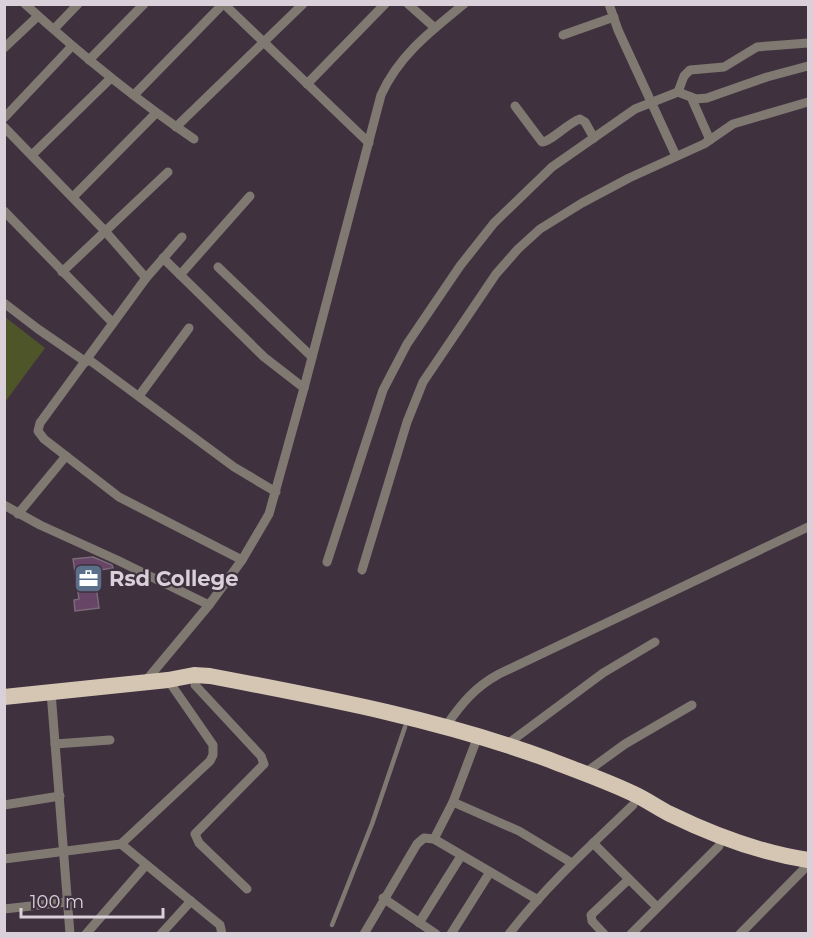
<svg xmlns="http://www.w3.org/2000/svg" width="813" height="938" viewBox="0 0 813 938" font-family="Montserrat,sans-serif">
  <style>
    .green { fill: #4e5529 }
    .building { fill: #674566; stroke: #7a6979; stroke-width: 1.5 }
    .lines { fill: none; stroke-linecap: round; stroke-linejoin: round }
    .service { stroke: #7f7971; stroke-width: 4.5 }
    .minor { stroke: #7f7971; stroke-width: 9 }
    .trunk { stroke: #d5c6b4; stroke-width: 16 }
    .labels { text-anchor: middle; stroke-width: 4.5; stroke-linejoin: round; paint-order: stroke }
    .poi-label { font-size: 21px; font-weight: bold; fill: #d9d0d9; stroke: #40313f; text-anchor: start }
  </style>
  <rect width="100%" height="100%" fill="#40313f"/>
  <polygon class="green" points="5,317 45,348 5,402"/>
  <polygon class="building" points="93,557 112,565 113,568 94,571 99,608 75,611 74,600 79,599 73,559"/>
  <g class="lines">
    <polyline class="service" points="332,925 372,824 405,727"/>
    <g class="minor">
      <path d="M25 4C79 53 135 99 194 139"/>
      <polyline points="224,4 369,143"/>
      <polyline points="408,4 435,28"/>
      <polyline points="609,4 618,30 676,156"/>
      <polyline points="54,29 78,4"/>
      <polyline points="563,35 614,17"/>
      <polyline points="4,48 38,16"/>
      <polyline points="89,60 144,4"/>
      <polyline points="307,84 385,4"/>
      <polyline points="678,92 684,76 690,70 724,67 757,47 808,43"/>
      <polyline points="134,95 223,4"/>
      <polyline points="691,97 710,140"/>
      <path d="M515 106 542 142C550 142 568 123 580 119L585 122 594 138"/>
      <polyline points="4,118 72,46"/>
      <polyline points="4,127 105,231 146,278"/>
      <polyline points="176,127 303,4"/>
      <polyline points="33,154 111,78"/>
      <polyline points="73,197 156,113"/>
      <polyline points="4,211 113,323"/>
      <polyline points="182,237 146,278 40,423 38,431 44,439 119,497 242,560"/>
      <polyline points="163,258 264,357 304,388"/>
      <polyline points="218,267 312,357"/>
      <polyline points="62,272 168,172"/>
      <polyline points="180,275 250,196"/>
      <polyline points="4,303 38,329 86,362"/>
      <polyline points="88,359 234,467 276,492"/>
      <polyline points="139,396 189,328"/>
      <polyline points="4,505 40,525 117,560 209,605"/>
      <polyline points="18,514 66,456"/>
      <polyline points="327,562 383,390 407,344 460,266 494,223 552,167 635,109 678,92 696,99 707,98 767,77 808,66"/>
      <polyline points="362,570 407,422 423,382 496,274 518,249 540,229 582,203 629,178 704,144 733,124 808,102"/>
      <path d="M144 683 209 605 242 560 269 514 304 388 381 95C399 55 431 31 464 4"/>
      <polyline points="195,685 261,756 264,764 195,834 199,843 247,889"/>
      <polyline points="51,692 70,934"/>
      <path d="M446 726C461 704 475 687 499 674L808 527"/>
      <polyline points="55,744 110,740"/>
      <polyline points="506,745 603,673 655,642"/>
      <polyline points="585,773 625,744 692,705"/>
      <polyline points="453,802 519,831 572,863"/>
      <polyline points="4,805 60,796"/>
      <polyline points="434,839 453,802 478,736"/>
      <polyline points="593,843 657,907"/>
      <polyline points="121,844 220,925 222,934"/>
      <polyline points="4,859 121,844 210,761 213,755 213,745 168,680"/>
      <polyline points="383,898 436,934"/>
      <polyline points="4,909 67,902"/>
      <polyline points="419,923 461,856"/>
      <polyline points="86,934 146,865"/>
      <polyline points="161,934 191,901"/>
      <polyline points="364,934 417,844 424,838 434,839 538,900"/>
      <polyline points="451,934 490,872"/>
      <path d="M509 934C546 886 590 846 633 805"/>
      <polyline points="604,934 592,921 591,915 629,879"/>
      <polyline points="631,934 719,846"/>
      <polyline points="740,934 803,870"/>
    </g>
    <path class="trunk" d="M4 697 168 680 194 675 210 676C325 698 439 719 550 760 578 771 607 781 634 794 647 800 658 808 670 814 713 835 762 853 808 860"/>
  </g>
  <defs>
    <symbol id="office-square" viewBox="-11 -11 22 22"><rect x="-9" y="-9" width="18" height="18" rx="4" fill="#5c6f8a" stroke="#40313f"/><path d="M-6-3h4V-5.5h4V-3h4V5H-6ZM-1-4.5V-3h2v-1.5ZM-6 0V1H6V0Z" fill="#fff"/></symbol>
  </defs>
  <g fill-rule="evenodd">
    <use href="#office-square" x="72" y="562" width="33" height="33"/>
  </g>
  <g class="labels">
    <g class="poi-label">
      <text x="109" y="586">Rsd College</text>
    </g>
  </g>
  <rect width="813" height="938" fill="none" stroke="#d9d0d9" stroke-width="12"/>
  <path d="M21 908v9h142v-9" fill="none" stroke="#d9d0d9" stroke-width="3"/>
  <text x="30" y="908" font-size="18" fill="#d9d0d9" stroke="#40313f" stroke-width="4.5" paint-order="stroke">100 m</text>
</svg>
